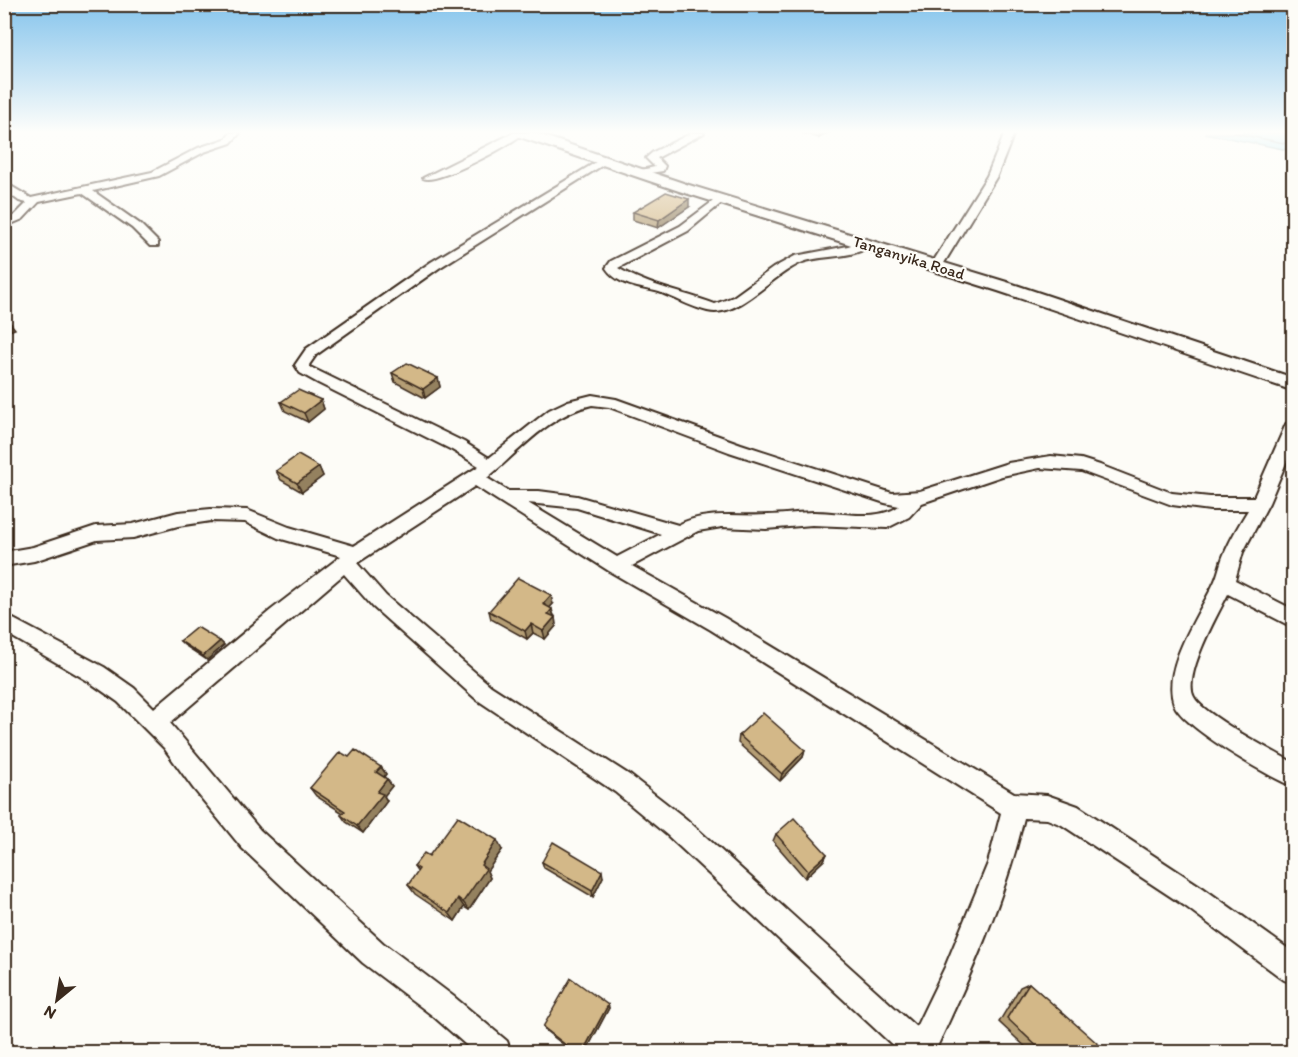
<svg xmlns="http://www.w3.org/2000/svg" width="1298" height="1057" viewBox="0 0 1298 1057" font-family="Itim,sans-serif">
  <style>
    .water { fill: #90dbf1; stroke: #6e949d; stroke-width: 1.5 }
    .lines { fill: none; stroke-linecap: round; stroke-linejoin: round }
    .shore { stroke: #5d7172; stroke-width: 1.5 }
    .street-casing { stroke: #3b2a1e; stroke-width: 4 }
    .secondary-casing { stroke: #3b2a1e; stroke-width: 4 }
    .street { fill: #fdfcf7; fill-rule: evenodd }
    .secondary { fill: #fdfcf7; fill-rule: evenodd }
    .wall { fill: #b59e75; stroke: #3b2a1e; stroke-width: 1.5 }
    .shaded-wall { fill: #94815f; stroke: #3b2a1e; stroke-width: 1.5 }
    .building { fill: #d3b888; stroke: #3b2a1e; stroke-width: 1.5 }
    .labels { text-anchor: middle; stroke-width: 4.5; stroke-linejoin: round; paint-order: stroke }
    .far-street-label { font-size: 16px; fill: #3b2a1e; stroke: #fdfcf7 }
  </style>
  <rect width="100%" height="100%" fill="#fdfcf7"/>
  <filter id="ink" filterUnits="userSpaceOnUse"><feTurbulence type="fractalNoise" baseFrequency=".0167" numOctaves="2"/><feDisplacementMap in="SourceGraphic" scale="12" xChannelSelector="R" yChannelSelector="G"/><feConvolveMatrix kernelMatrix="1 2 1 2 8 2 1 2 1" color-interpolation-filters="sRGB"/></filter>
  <g filter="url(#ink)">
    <polygon class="water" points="1204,133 1293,133 1293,151"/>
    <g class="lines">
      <polyline class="shore" points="1234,133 1294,145"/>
      <defs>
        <g id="street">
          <polygon points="231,133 240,133 231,143 204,152 159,176 93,191 140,224 158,242 158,246 150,246 132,228 82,193 39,202 23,219 4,227 4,220 15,215 27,203 19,201 4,190 4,182 31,198 152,172 198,148 225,139"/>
          <path d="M513 133H523C513 145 433 186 423 178Z"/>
          <polygon points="692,133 704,133 657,158 665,166 663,171 636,175 636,171 655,167 646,158 653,152"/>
          <polygon points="1005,133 1014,133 997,176 941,268 933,268 931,265 987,176"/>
          <path d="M603 158 608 161 606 163 439 268 316 355 309 365 310 367 464 442 489 458 549 410 568 401 592 395 616 399 741 444 892 493 920 491 1008 463 1051 456 1081 459 1100 465 1172 493 1210 497H1254L1286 424 1294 419V444L1269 503 1243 552 1235 580 1294 610V628L1228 594C1218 614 1182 677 1194 697 1203 715 1273 751 1294 763V787C1270 778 1181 726 1174 704 1161 669 1198 616 1213 585 1219 574 1220 561 1226 550 1232 536 1240 523 1248 510H1210L1172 505 1081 471 1040 468 1002 476 922 503 909 517 887 528 812 525 766 529 722 527 698 531 632 566 725 618 1014 793 1047 795 1078 806 1203 888 1294 953V984L1284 980 1185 906 1062 825 1047 819 1024 818C1005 898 971 975 936 1049L937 1052H900L667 835 615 792 476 699 373 607 344 574 170 723 260 830 383 943 453 996 507 1041 511 1052H474L433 1016 363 963 242 848 193 788 164 748 118 702 88 681 4 632V614L104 667 134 688 154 708 271 610 341 556 278 538 245 522 211 521 178 526 133 538 97 540 34 561 4 566V552L33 547 96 526 133 524 178 512 211 509 247 510 289 527 354 546 479 466 452 450 318 383 300 373 295 365 306 349 431 262ZM592 405 609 407 729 452 885 503 899 506C877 522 840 512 814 512 799 512 783 515 768 515 736 517 707 510 678 525L577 496 539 491H508L487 478C520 451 548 415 592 405ZM475 486 609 571 711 630 1001 813 988 863 945 967 916 1027 685 818 631 776 491 686 386 596 357 563ZM528 503 577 508 661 534 617 557Z"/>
          <path d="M720 196 725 199 724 201 688 231 618 268C648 286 683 292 715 304L733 297 773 268 795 256 848 246 867 240 873 243C856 260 824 254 803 262 774 273 746 311 715 312 700 312 674 297 659 292 640 287 618 286 606 268L611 261 680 226Z"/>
        </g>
        <polygon id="secondary" points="516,133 535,133 689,185 1010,283 1294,378 1294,391 998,291 679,191 517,136"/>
      </defs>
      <use href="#street" class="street-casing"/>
      <use href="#secondary" class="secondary-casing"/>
      <use href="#street" class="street"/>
      <use href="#secondary" class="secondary"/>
    </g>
    <g class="wall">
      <polygon points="801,133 828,133 819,138"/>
      <polygon points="689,207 658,228 633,220 633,212"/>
      <polygon points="392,373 438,378 440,387 425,398 395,382"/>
      <polygon points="321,400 324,409 308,422 285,411 281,402"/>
      <polygon points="319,467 323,476 302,492 281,480 276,471"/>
      <polygon points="553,604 550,607 555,617 556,626 545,639 533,633 527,639 491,619 489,611"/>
      <polygon points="180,641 220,641 224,645 207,660 184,645"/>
      <polygon points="739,735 805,750 803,757 780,781 738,743"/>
      <polygon points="349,757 381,767 386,774 384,777 392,786 384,796 387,801 363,833 346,822 341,815 343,813 316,796 310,788"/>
      <polygon points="776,834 827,854 824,860 805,878 773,841"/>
      <polygon points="502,850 487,871 490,878 469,910 464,907 455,921 415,894 408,885 418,872 414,866 429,856"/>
      <polygon points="542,862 603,877 593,897 544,868"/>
      <polygon points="1029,983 1106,1053 1032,1053 999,1022 1020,987"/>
      <polygon points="608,1005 609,1008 585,1053 574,1053 546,1031 543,1027"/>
    </g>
    <g class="shaded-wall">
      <polygon points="820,133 828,133 819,138"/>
      <polygon points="689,199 689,207 658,228 659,220"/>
      <polygon points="8,320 15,329 4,333 4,321"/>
      <polygon points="438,378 440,387 425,398 423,389"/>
      <polygon points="321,400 324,409 308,422 304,413"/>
      <polygon points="319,467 323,476 302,492 297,483"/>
      <polygon points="551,595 553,604 545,613 543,604"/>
      <polygon points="552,609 554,618 548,614"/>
      <polygon points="555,617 556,626 545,639 543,631"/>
      <polygon points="531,624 533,633 527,639 525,631"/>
      <polygon points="220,641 224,645 207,660 203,656"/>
      <polygon points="805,750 803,757 780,781 782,774"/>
      <polygon points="381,767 386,774 381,780 376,772"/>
      <polygon points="387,779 392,786 384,796 387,801 363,833 357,826 377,792"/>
      <polygon points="497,840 502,850 487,871 490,878 469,910 463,902 481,865"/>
      <polygon points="827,854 824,860 805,878 808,871"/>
      <polygon points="602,871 603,877 593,897 592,891"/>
      <polygon points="458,898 464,907 455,921 449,913"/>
      <polygon points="608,1005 609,1008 585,1053 582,1053"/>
    </g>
    <g class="building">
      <polygon points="666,192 689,199 659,220 633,212"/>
      <polygon points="407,363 438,378 423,389 392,373"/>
      <polygon points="298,390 321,400 304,413 281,402"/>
      <polygon points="298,455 319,467 297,483 276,471"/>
      <polygon points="518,578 551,595 543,604 552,609 548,614 555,617 543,631 531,624 525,631 489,611"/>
      <polygon points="197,627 220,641 203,656 180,641"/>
      <polygon points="763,713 805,750 782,774 739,735"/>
      <polygon points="355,750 381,767 376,772 387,779 377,792 383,794 357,826 341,815 345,811 310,788 340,752 349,757"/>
      <polygon points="458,816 497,840 481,865 486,869 463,902 458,898 449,913 408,885 419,869 414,866 424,853 429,856"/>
      <polygon points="794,818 827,854 808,871 776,834"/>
      <polygon points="553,842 602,871 592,891 542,862"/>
      <polygon points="571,978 608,1005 582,1053 576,1053 543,1027"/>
      <polygon points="1029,983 1106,1051 1106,1053 1044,1053 1007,1018"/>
    </g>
  </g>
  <linearGradient id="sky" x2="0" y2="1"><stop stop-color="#85c4ec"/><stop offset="0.47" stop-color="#fefefb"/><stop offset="1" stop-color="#fefefb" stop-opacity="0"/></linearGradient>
  <rect width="1298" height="281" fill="url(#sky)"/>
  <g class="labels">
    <g class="far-street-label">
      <text transform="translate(909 257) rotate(17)" y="6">Tanganyika Road</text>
    </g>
  </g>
  <rect width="1298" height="1057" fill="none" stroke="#fdfcf7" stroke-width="24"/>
  <rect x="12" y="12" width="1274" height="1033" fill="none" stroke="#3b2a1e" stroke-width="2" filter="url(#ink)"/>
  <g transform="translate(57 1000) rotate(210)" stroke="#fdfcf7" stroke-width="4.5" paint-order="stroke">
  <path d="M0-4.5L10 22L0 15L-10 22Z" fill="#3b2a1e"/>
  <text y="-9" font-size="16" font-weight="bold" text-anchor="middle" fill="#3b2a1e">N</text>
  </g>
</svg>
